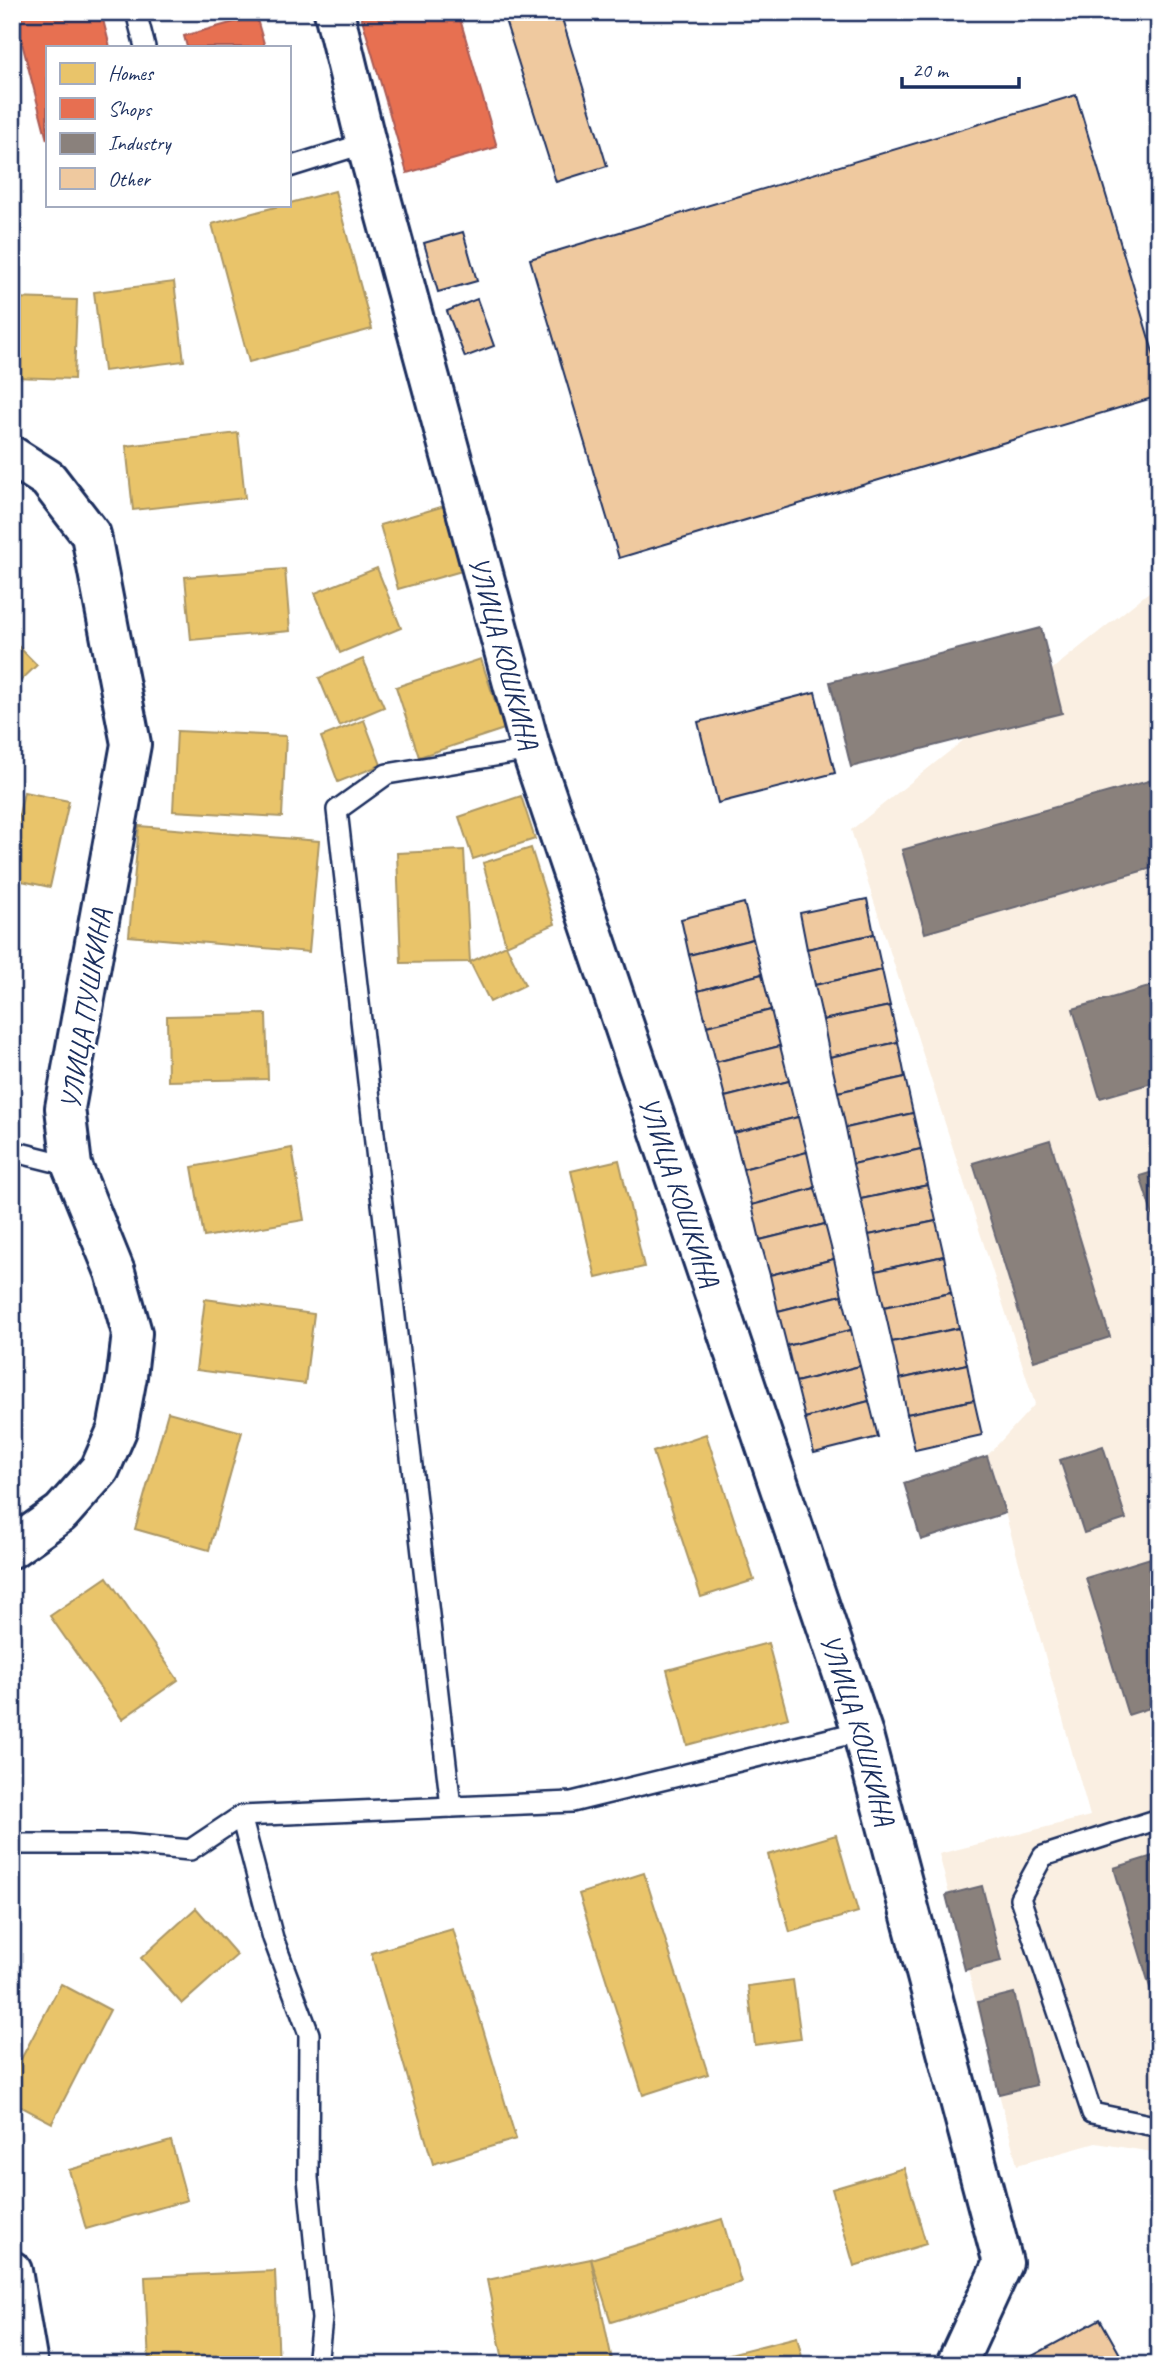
<svg xmlns="http://www.w3.org/2000/svg" width="1171" height="2377" viewBox="0 0 1171 2377" font-family="Caveat,sans-serif">
  <style>
    .built { fill: #faefe2 }
    .homes { fill: #e9c46a; stroke: #ab9766; stroke-width: 2 }
    .shops { fill: #e76f51; stroke: #aa5c55; stroke-width: 2 }
    .industry { fill: #8a817c; stroke: #696873; stroke-width: 2 }
    .building { fill: #efc99f; stroke: #1b2f5e; stroke-width: 2 }
    .lines { fill: none; stroke-linecap: round; stroke-linejoin: round }
    .lane-casing { stroke: #1b2f5e; stroke-width: 24 }
    .street-casing { stroke: #1b2f5e; stroke-width: 44 }
    .lane { stroke: #fff; stroke-width: 19 }
    .street { stroke: #fff; stroke-width: 38 }
    .labels { text-anchor: middle; stroke-width: 7; stroke-linejoin: round; paint-order: stroke }
    .street-label { font-size: 28px; fill: #1b2f5e; stroke: #fff }
  </style>
  <rect width="100%" height="100%" fill="#fff"/>
  <filter id="ink" filterUnits="userSpaceOnUse"><feTurbulence type="fractalNoise" baseFrequency=".0143" numOctaves="2"/><feDisplacementMap in="SourceGraphic" scale="14" xChannelSelector="R" yChannelSelector="G"/><feConvolveMatrix kernelMatrix="1 2 1 2 8 2 1 2 1" color-interpolation-filters="sRGB"/></filter>
  <g filter="url(#ink)">
    <polygon class="built" points="1159,584 1159,2153 1096,2143 1017,2165 939,1854 1090,1816 1005,1513 987,1456 1035,1404 851,830"/>
    <g class="homes">
      <polygon points="335,191 372,329 249,362 212,224"/>
      <polygon points="174,282 184,361 104,371 94,292"/>
      <polygon points="12,298 77,300 74,379 12,377"/>
      <polygon points="238,433 245,498 133,510 126,446"/>
      <polygon points="458,502 476,567 398,589 380,525"/>
      <polygon points="377,568 401,628 340,653 315,593"/>
      <polygon points="285,569 290,631 191,640 185,577"/>
      <polygon points="12,640 37,665 12,689"/>
      <polygon points="363,659 384,707 339,726 319,678"/>
      <polygon points="481,659 504,729 419,757 396,687"/>
      <polygon points="364,720 381,765 338,782 321,737"/>
      <polygon points="177,731 286,736 282,817 173,811"/>
      <polygon points="24,792 69,801 50,887 12,879 12,847"/>
      <polygon points="521,796 535,839 473,859 459,817"/>
      <polygon points="139,826 319,841 309,952 129,936"/>
      <polygon points="531,848 555,924 506,945 483,863"/>
      <polygon points="464,850 470,962 401,963 397,853"/>
      <polygon points="506,945 525,985 490,1002 470,962"/>
      <polygon points="266,1014 268,1079 168,1081 167,1016"/>
      <polygon points="292,1148 304,1220 204,1237 192,1167"/>
      <polygon points="619,1160 644,1267 596,1278 571,1171"/>
      <polygon points="205,1299 314,1314 305,1384 196,1370"/>
      <polygon points="168,1412 242,1432 209,1550 135,1529"/>
      <polygon points="706,1434 754,1580 701,1597 653,1452"/>
      <polygon points="107,1577 178,1680 122,1719 50,1616"/>
      <polygon points="768,1643 788,1718 687,1745 667,1670"/>
      <polygon points="836,1835 858,1912 790,1932 768,1855"/>
      <polygon points="644,1873 708,2074 643,2095 579,1894"/>
      <polygon points="196,1908 237,1955 182,2004 141,1958"/>
      <polygon points="453,1929 516,2139 433,2164 371,1953"/>
      <polygon points="793,1980 801,2039 755,2045 748,1986"/>
      <polygon points="61,1984 110,2010 52,2123 12,2102 12,2076"/>
      <polygon points="171,2141 187,2200 86,2229 69,2170"/>
      <polygon points="904,2168 926,2244 854,2266 832,2189"/>
      <polygon points="722,2219 741,2282 611,2322 591,2259"/>
      <polygon points="591,2259 613,2365 504,2365 487,2280"/>
      <polygon points="275,2271 279,2365 149,2365 145,2277"/>
      <polygon points="797,2337 804,2365 715,2365 714,2358"/>
    </g>
    <g class="shops">
      <polygon points="14,12 101,12 110,47 47,47 47,140"/>
      <polygon points="360,12 458,12 497,147 407,173"/>
      <polygon points="256,16 265,47 187,47 184,36"/>
    </g>
    <g class="industry">
      <polygon points="1041,628 1062,713 851,767 830,682"/>
      <polygon points="1159,778 1159,866 925,933 902,850"/>
      <polygon points="1159,984 1159,1081 1100,1098 1073,1009"/>
      <polygon points="1050,1140 1110,1337 1034,1361 973,1163"/>
      <polygon points="1159,1170 1159,1235 1140,1176"/>
      <polygon points="1103,1446 1126,1519 1084,1533 1060,1460"/>
      <polygon points="987,1456 1005,1513 921,1540 904,1483"/>
      <polygon points="1157,1556 1159,1562 1159,1705 1128,1715 1086,1578"/>
      <polygon points="1159,1854 1159,2017 1114,1868"/>
      <polygon points="982,1886 1001,1961 965,1970 946,1895"/>
      <polygon points="1014,1993 1036,2085 999,2094 978,2002"/>
    </g>
    <g class="building">
      <polygon points="529,12 560,12 607,166 556,182 505,20"/>
      <polygon points="1076,95 1159,372 1159,396 619,558 530,259"/>
      <polygon points="463,232 477,281 438,292 424,243"/>
      <polygon points="477,299 494,346 465,357 447,311"/>
      <polygon points="815,692 835,773 718,803 698,722"/>
      <polygon points="867,899 874,934 807,949 800,913"/>
      <polygon points="744,903 753,939 689,955 681,919"/>
      <polygon points="874,934 882,970 815,985 807,949"/>
      <polygon points="753,939 762,974 698,991 689,955"/>
      <polygon points="882,970 890,1006 823,1020 815,985"/>
      <polygon points="762,974 771,1010 707,1026 698,991"/>
      <polygon points="890,1006 898,1042 830,1057 823,1020"/>
      <polygon points="771,1010 780,1046 716,1062 707,1026"/>
      <polygon points="898,1042 905,1077 838,1092 830,1057"/>
      <polygon points="780,1046 789,1081 725,1097 716,1062"/>
      <polygon points="905,1077 913,1113 846,1128 838,1092"/>
      <polygon points="789,1081 798,1117 734,1133 725,1097"/>
      <polygon points="913,1113 921,1149 853,1164 846,1128"/>
      <polygon points="798,1117 807,1152 743,1169 734,1133"/>
      <polygon points="921,1149 928,1185 861,1199 853,1164"/>
      <polygon points="807,1152 815,1188 752,1205 743,1169"/>
      <polygon points="928,1185 936,1221 869,1235 861,1199"/>
      <polygon points="815,1188 825,1224 760,1240 752,1205"/>
      <polygon points="936,1221 944,1256 876,1271 869,1235"/>
      <polygon points="825,1224 834,1259 770,1275 760,1240"/>
      <polygon points="944,1256 951,1293 884,1307 876,1271"/>
      <polygon points="834,1259 842,1295 778,1311 770,1275"/>
      <polygon points="951,1293 959,1328 892,1342 884,1307"/>
      <polygon points="842,1295 851,1330 787,1346 778,1311"/>
      <polygon points="959,1328 967,1364 900,1379 892,1342"/>
      <polygon points="851,1330 860,1366 796,1382 787,1346"/>
      <polygon points="967,1364 974,1400 907,1414 900,1379"/>
      <polygon points="860,1366 869,1401 805,1418 796,1382"/>
      <polygon points="974,1400 982,1435 915,1450 907,1414"/>
      <polygon points="869,1401 878,1437 814,1453 805,1418"/>
      <polygon points="1100,2319 1126,2365 1024,2365 1023,2361"/>
    </g>
    <g class="lines">
      <defs>
        <g id="lane">
          <polyline points="136,12 145,47"/>
          <polyline points="289,167 366,143"/>
          <polyline points="12,1151 72,1166"/>
          <polyline points="451,1807 337,810 387,774 531,750"/>
          <polyline points="241,1816 273,1938 309,2034 308,2178 322,2319 317,2365"/>
          <polyline points="1159,1819 1043,1856 1020,1898 1092,2113 1159,2127"/>
          <polyline points="12,1844 126,1844 190,1850 241,1816 572,1802 862,1731"/>
        </g>
        <g id="street">
          <path id="s1" d="M334 12 366 143 531 750 862 1731 1003 2263 956 2365"/>
          <polyline points="12,456 48,479 91,535 131,744 65,1108 72,1166 115,1272 132,1333 127,1376 117,1430 100,1469 61,1513 12,1548"/>
          <polyline points="12,2271 28,2365"/>
        </g>
      </defs>
      <use href="#lane" class="lane-casing"/>
      <use href="#street" class="street-casing"/>
      <use href="#lane" class="lane"/>
      <use href="#street" class="street"/>
    </g>
  </g>
  <g class="labels">
    <g class="street-label">
      <text dy="10" stroke="none"><textPath href="#s1" startOffset="663">УЛИЦА КОШКИНА</textPath></text>
      <text transform="translate(85 1009) rotate(-81)" y="10">УЛИЦА ПУШКИНА</text>
      <text dy="10" stroke="none"><textPath href="#s1" startOffset="1230">УЛИЦА КОШКИНА</textPath></text>
      <text dy="10" stroke="none"><textPath href="#s1" startOffset="1797">УЛИЦА КОШКИНА</textPath></text>
    </g>
  </g>
  <rect width="1171" height="2377" fill="none" stroke="#fff" stroke-width="42"/>
  <rect x="21" y="21" width="1129" height="2335" fill="none" stroke="#1b2f5e" stroke-width="2.5" filter="url(#ink)"/>
  <rect x="46" y="46" width="245" height="161" fill="#ffffff" stroke="#a4acbf" stroke-width="2"/>
  <rect x="60" y="63" width="35" height="21" fill="#e9c46a" stroke="#a4acbf" stroke-width="2"/>
  <text x="108" y="80" font-size="21" fill="#1b2f5e">Homes</text>
  <rect x="60" y="98" width="35" height="21" fill="#e76f51" stroke="#a4acbf" stroke-width="2"/>
  <text x="108" y="116" font-size="21" fill="#1b2f5e">Shops</text>
  <rect x="60" y="133" width="35" height="21" fill="#8a817c" stroke="#a4acbf" stroke-width="2"/>
  <text x="108" y="150" font-size="21" fill="#1b2f5e">Industry</text>
  <rect x="60" y="168" width="35" height="21" fill="#efc99f" stroke="#a4acbf" stroke-width="2"/>
  <text x="108" y="186" font-size="21" fill="#1b2f5e">Other</text>
  <path d="M902 77v10h117v-10" fill="none" stroke="#1b2f5e" stroke-width="3.5"/>
  <text x="912" y="77" font-size="21" fill="#1b2f5e" stroke="#ffffff" stroke-width="5" paint-order="stroke">20 m</text>
</svg>
